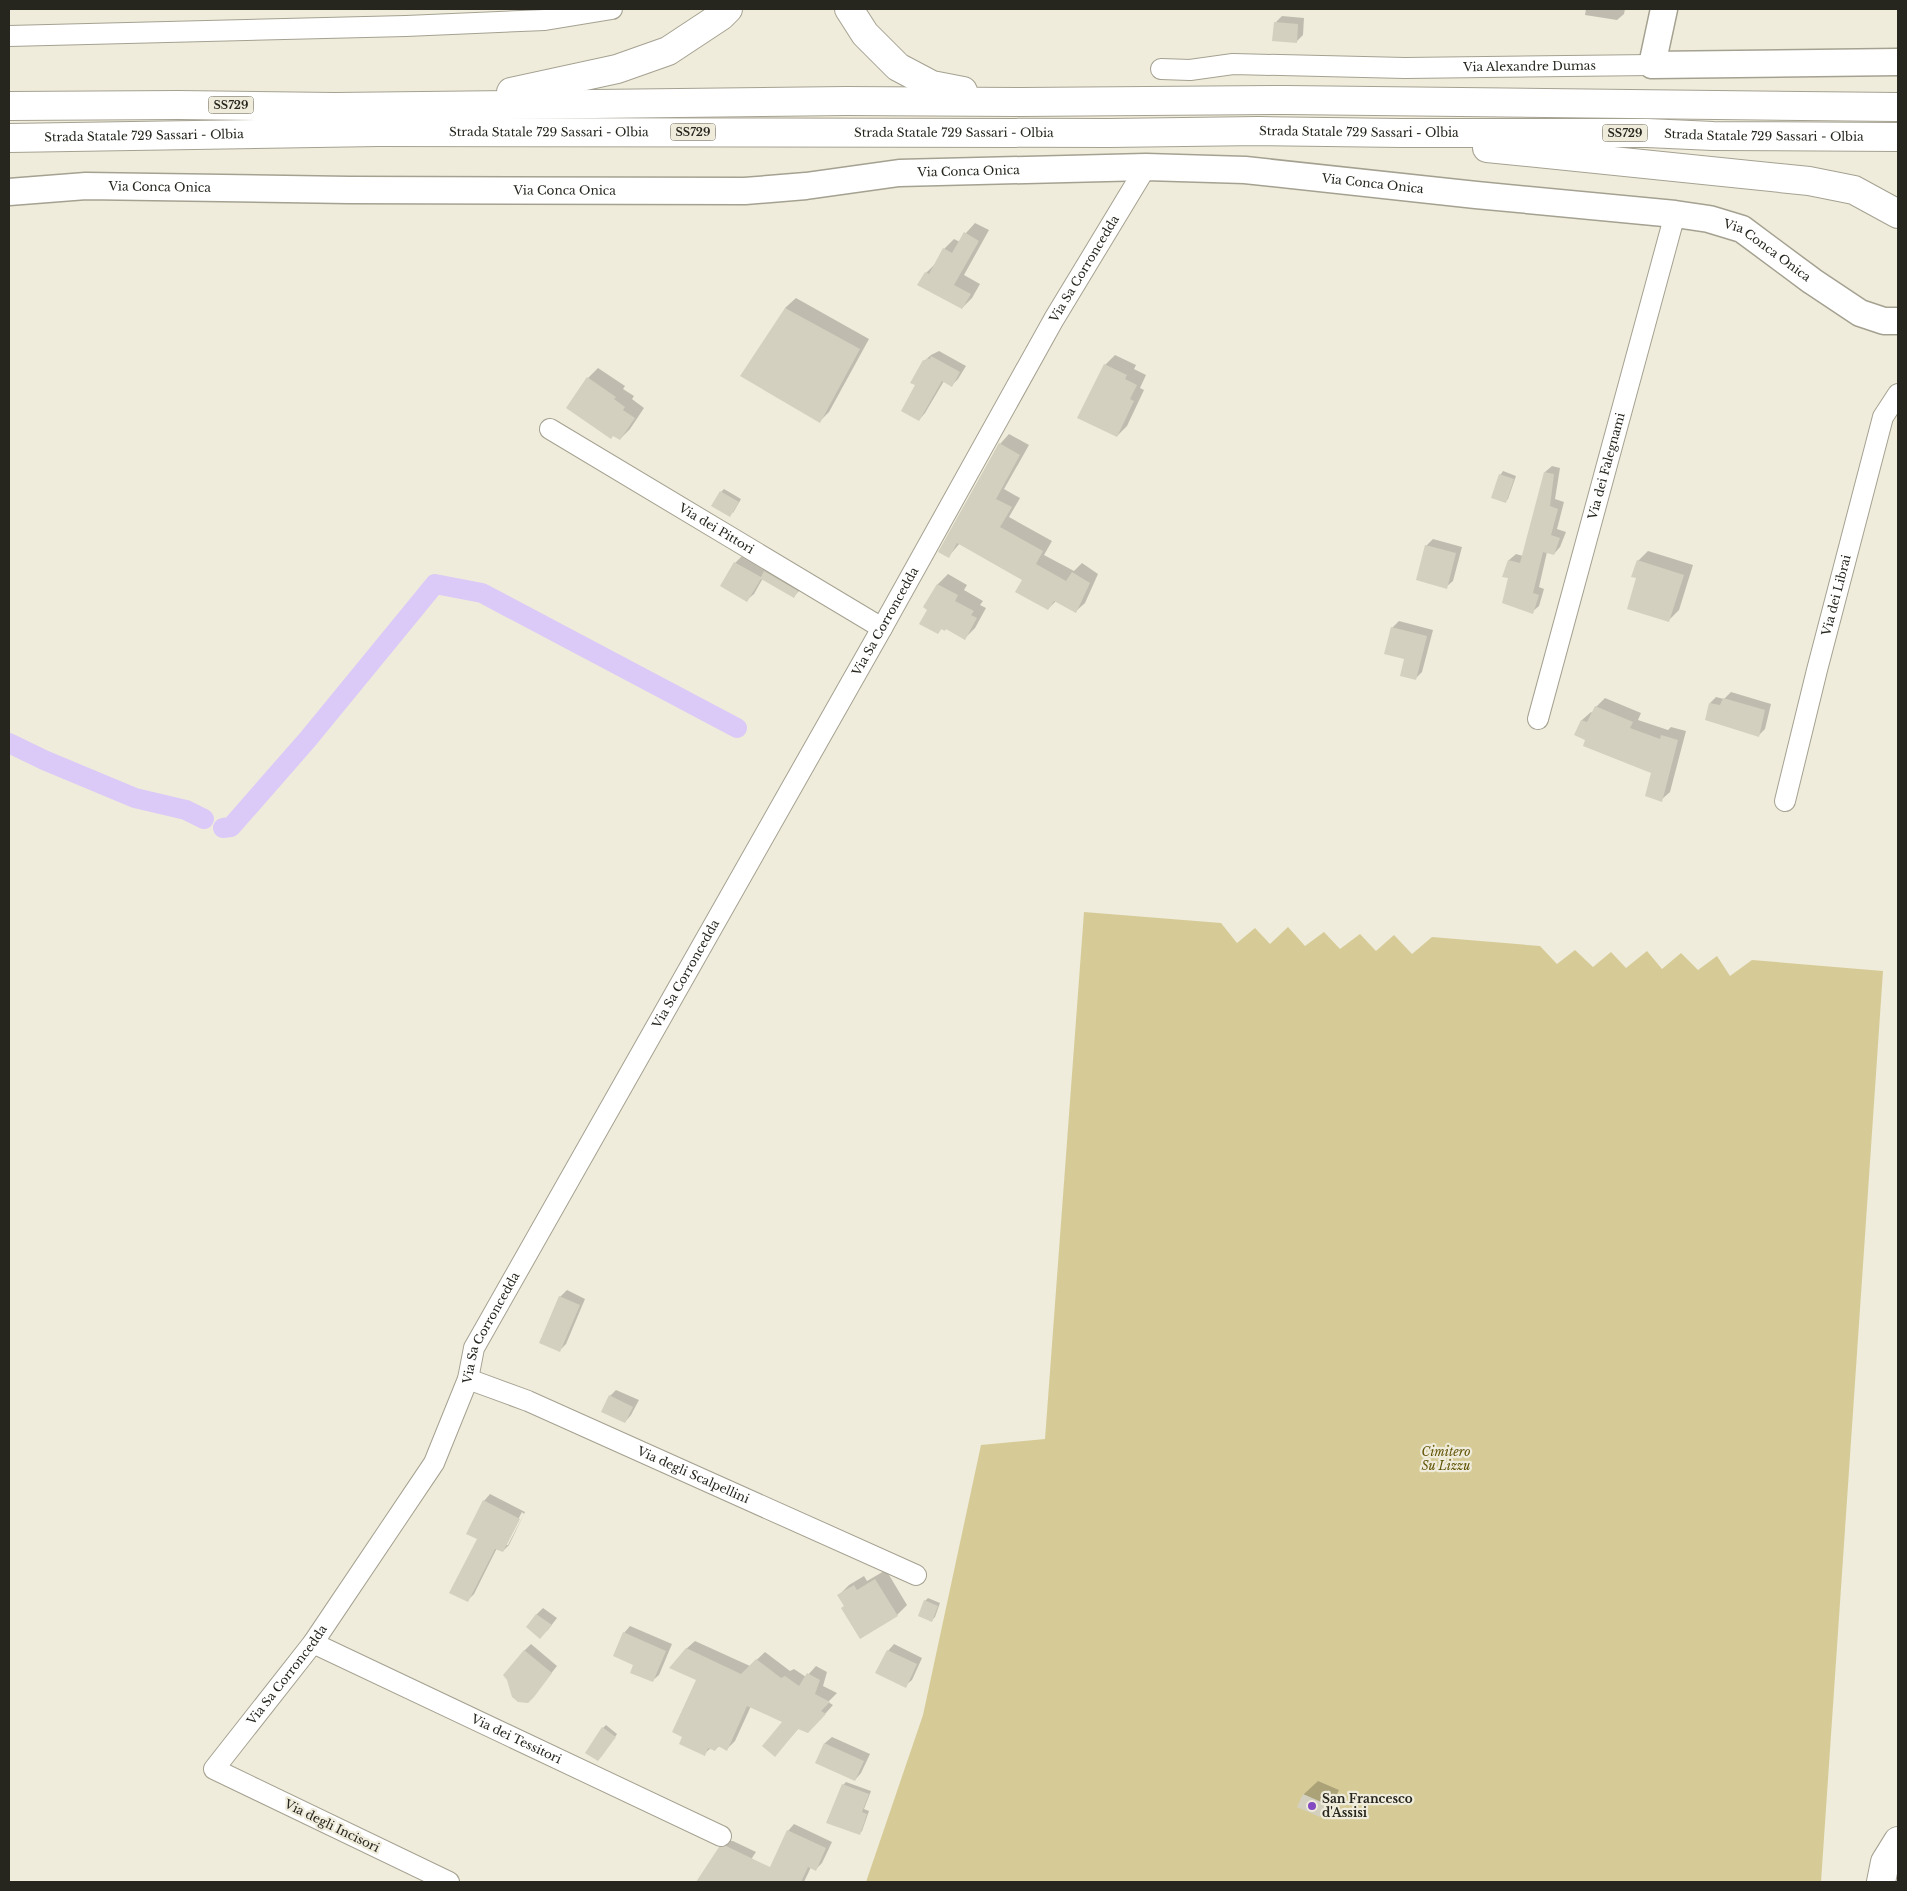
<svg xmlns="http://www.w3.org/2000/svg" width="1907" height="1891" viewBox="0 0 1907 1891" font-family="'Libre Baskerville',serif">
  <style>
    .green { fill: #d6cb97 }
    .shadow { fill: #0003; fill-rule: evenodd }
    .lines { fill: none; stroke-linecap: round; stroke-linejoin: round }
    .canal { stroke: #dbcaf7; stroke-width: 20 }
    .building { fill: #d4d0bf }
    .minor-casing { stroke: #a5a191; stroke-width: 22 }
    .tertiary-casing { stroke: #a5a191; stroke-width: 29 }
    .secondary-casing { stroke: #a5a191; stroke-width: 30 }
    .trunk-casing { stroke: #a5a191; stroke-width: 30 }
    .minor { stroke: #fff; stroke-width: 20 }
    .tertiary { stroke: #fff; stroke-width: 26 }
    .secondary { stroke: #fff; stroke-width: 28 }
    .trunk { stroke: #fff; stroke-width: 28 }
    .poi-dot { fill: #834ac1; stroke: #efecdb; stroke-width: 2 }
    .labels { text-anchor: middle; stroke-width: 4.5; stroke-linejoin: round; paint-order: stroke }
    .shield { fill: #efecdb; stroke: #626157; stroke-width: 1 }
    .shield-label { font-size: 11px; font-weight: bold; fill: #26251e }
    .street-label { font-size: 12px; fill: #26251e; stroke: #efecdb }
    .park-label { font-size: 12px; font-style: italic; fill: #625407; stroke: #efecdb }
    .poi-label { font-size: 12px; font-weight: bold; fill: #26251e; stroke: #efecdb; text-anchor: start }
  </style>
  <rect width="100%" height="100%" fill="#efecdb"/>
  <polygon class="green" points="1084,912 1221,923 1237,943 1255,928 1270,944 1288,927 1305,946 1324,932 1340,949 1360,934 1376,951 1394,935 1412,954 1432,937 1540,946 1557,964 1575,950 1593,967 1611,952 1626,968 1647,951 1662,969 1681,953 1698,970 1717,956 1730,976 1752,960 1883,971 1821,1882 866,1882 923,1715 981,1445 1045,1439"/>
  <g class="shadow">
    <polygon points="1586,9 1625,9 1624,14 1617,20 1585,15"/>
    <polygon points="1282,16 1304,18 1303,35 1296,42 1276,22"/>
    <polygon points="975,223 989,230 964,275 980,284 972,298 962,308 926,273 936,263 944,249 954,239 960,242 966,233"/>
    <polygon points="796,298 869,339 829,412 819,422 785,308"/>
    <polygon points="939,351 966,366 958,379 952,385 944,381 925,413 919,420 917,385 924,361 931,355"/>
    <polygon points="1115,355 1136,365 1134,369 1146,375 1140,388 1144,390 1127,426 1117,436 1105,365"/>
    <polygon points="598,368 625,386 623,389 634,396 632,399 644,408 630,429 620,439 588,378"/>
    <polygon points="1009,434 1029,445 1004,489 1020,498 1009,517 1052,541 1044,555 1074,571 1082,563 1098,574 1085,603 1075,612 1056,601 1048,609 1024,579 960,543 949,556 1000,444"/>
    <polygon points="1552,466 1560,468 1555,499 1564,502 1557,529 1566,532 1560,547 1554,554 1547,552 1539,587 1544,589 1539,606 1532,612 1509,577 1509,560 1516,554 1523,556 1545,472"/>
    <polygon points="1503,471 1516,476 1508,499 1505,502 1492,497 1501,474"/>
    <polygon points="724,489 741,499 733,513 721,492"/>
    <polygon points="1433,539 1462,547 1453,581 1446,587 1426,546"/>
    <polygon points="1648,551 1693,565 1679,610 1669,620 1637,577 1638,561"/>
    <polygon points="742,556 766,571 771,566 800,590 794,596 763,578 754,594 747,600 722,586 735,563"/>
    <polygon points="948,574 967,585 964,590 983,601 980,605 986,608 975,628 965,638 946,628 942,628 938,633 928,609 925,607 938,584"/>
    <polygon points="1399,621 1433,630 1422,672 1415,679 1392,628"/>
    <polygon points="1731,692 1771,704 1765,729 1759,735 1710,703 1716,697 1724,699"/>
    <polygon points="1605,698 1641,713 1638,720 1668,730 1671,727 1686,731 1670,792 1661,800 1652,772 1576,734 1582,720 1591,712 1593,713 1596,707"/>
    <polygon points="567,1290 585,1299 566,1344 560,1350 560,1297"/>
    <polygon points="616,1390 639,1400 631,1415 625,1422 610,1396"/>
    <path d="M490 1494 525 1512 509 1545 503 1551 497 1548 474 1594 468 1600 484 1501ZM522 1512 524 1514 508 1545H505Z"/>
    <polygon points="886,1570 907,1605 897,1615 861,1638 839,1595 849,1585 864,1576 867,1581"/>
    <polygon points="928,1598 940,1603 935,1617 932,1620 925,1601"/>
    <polygon points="543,1608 557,1618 547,1631 536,1615"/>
    <polygon points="630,1626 672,1644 659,1675 652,1681 635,1665 624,1633"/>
    <polygon points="695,1641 750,1666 765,1652 790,1671 794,1669 806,1677 816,1666 827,1672 823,1686 837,1693 828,1702 833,1705 816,1724 799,1728 775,1755 784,1721 751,1706 735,1741 727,1749 719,1746 715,1750 711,1748 704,1754 697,1680 686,1649"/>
    <polygon points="531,1644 557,1666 533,1696 524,1651"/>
    <polygon points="894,1644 922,1658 912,1680 905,1686 888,1651"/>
    <polygon points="606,1725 617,1734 601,1757 603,1728"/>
    <polygon points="832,1737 870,1754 861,1773 855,1780 816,1763 825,1743"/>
    <polygon points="1318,1781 1339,1790 1333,1802 1320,1816 1299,1807 1304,1794"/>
    <polygon points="846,1782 871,1791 864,1809 869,1811 862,1831 859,1834 843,1785"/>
    <polygon points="794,1824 832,1842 822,1863 816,1869 811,1867 804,1882 771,1882 766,1880 788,1831"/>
    <polygon points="727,1841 733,1841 756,1852 736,1882 702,1882 699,1880 720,1848"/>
  </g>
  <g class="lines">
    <g class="canal">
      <polyline points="9,743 44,760 135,798 186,810 204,819"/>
      <polyline points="223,828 231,827 308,739 435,584 482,593 737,728"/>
    </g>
  </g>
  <g class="building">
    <polygon points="1274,22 1298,24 1297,43 1272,41"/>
    <polygon points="964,232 979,241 954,285 971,294 962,309 917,285 925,272 929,274 943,248 952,253"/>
    <polygon points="785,308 860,349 820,423 740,376"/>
    <polygon points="931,356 960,372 952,387 942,381 919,421 901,411 915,385 910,383 923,360 925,361 927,358 930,359"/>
    <polygon points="1104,364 1127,375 1125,379 1137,385 1130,399 1134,401 1117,437 1077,418"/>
    <polygon points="587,377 616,397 614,399 625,407 623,410 635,418 620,440 613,436 611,439 566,408"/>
    <polygon points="999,443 1020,455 996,499 1012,507 1000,527 1043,551 1036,564 1066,581 1072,572 1090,583 1076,613 1054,601 1048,610 1015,592 1022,580 957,543 949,558 938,552"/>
    <polygon points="1544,472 1554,474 1550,506 1558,509 1551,535 1560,538 1554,555 1543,552 1533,593 1539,595 1533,614 1502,603 1508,578 1502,577 1508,560 1520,563"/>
    <polygon points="1499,474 1514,479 1506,503 1491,498"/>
    <polygon points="720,491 739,502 730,517 711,506"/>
    <polygon points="1425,545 1456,553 1447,589 1416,580"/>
    <polygon points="1637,560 1684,575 1669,622 1627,609 1636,578 1631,577"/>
    <polygon points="734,562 761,577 764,571 798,591 794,598 761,579 747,602 720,586"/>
    <polygon points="937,584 958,595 955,601 974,611 971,615 977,618 965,640 946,629 945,631 941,629 938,634 919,624 927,610 923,607"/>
    <polygon points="1391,627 1427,636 1416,680 1400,676 1404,659 1384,654"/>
    <polygon points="1723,698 1765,710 1759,737 1705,720 1709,703 1720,705"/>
    <polygon points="1595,706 1633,722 1630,728 1660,739 1661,735 1678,740 1662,802 1645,796 1651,773 1583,746 1585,740 1574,735 1581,720 1587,722"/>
    <polygon points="559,1296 580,1305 560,1352 539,1343"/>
    <polygon points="609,1395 633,1407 625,1423 601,1412"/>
    <polygon points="483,1500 520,1519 503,1552 495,1549 468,1602 449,1593 477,1539 466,1534"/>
    <polygon points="875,1579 898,1616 860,1639 841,1608 844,1606 837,1595 854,1585 857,1590"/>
    <polygon points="924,1600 938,1606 932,1622 918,1616"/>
    <polygon points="536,1614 552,1625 540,1639 526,1627"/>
    <polygon points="623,1632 666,1651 653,1682 630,1673 633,1665 613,1656"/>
    <polygon points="686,1648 741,1674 756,1659 781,1678 785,1676 799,1686 807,1673 820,1680 815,1694 830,1702 821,1711 826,1714 808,1733 798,1729 775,1757 762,1746 782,1722 747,1706 727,1751 718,1746 715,1751 708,1748 705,1756 679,1744 682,1737 672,1732 696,1680 669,1668"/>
    <polygon points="524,1650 552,1673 534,1697 528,1703 518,1702 512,1697 507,1680 503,1675"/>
    <polygon points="887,1650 917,1664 906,1688 875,1673"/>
    <polygon points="602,1727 616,1737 598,1761 585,1753"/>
    <polygon points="824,1743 864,1761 855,1781 815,1763"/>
    <polygon points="842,1784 869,1794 862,1812 867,1814 860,1835 826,1823"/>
    <polygon points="1303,1794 1326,1804 1320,1817 1297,1807"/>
    <polygon points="787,1830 826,1848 816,1871 808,1867 801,1882 696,1882 719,1847 726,1846 770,1867"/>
  </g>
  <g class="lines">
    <defs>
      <g id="minor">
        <polyline points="9,36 406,26 545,20 612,9"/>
        <path id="s1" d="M1161 69 1190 70 1233 64 1405 68 1652 65"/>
        <path id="s2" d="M550 429 882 628"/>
        <path id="s3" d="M1538 719 1675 214"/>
        <path id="s4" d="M1785 801 1817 670 1883 417 1898 394"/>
        <path id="s5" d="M468 1379 528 1401 916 1575"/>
        <path id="s6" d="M313 1643 721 1836"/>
        <path id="s7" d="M449 1882 214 1769 313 1643 434 1463 468 1379 474 1348 882 628 1054 319 1146 167"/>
      </g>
      <g id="tertiary">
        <polyline points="1664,9 1652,65 1898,62"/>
        <path id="s8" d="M9 192 86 186 349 190 745 191 806 186 899 173 1146 167 1245 170 1476 195 1675 214 1709 219 1742 229 1812 281 1860 313 1884 321H1898"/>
      </g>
      <polyline id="secondary" points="1881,1882 1885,1862 1898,1841"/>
      <g id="trunk">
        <polyline points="849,9 865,34 898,67 932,85 963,91"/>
        <polyline points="511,92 617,69 668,51 721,16 728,9"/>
        <polyline points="9,106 179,105 335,107 846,101 1021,102 1286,100 1898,107"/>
        <path id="s9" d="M9 138 378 132 1109 133 1259 131 1401 133H1647L1713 136 1898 137"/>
        <polyline points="1487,148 1809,181 1854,190 1898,214"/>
      </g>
    </defs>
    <use href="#minor" class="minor-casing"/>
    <use href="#tertiary" class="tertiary-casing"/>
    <use href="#secondary" class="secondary-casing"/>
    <use href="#trunk" class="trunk-casing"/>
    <use href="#minor" class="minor"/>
    <use href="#tertiary" class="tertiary"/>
    <use href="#secondary" class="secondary"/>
    <use href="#trunk" class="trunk"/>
  </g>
  <circle class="poi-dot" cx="1312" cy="1806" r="5"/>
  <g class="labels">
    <g class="shield">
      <rect x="208.5" y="96.5" width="45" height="17" rx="4"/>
      <rect x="670.5" y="123.5" width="45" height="17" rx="4"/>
      <rect x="1602.5" y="124.5" width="45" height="17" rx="4"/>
    </g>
    <g class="shield-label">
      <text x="231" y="109">SS729</text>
      <text x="693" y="136">SS729</text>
      <text x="1625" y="137">SS729</text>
    </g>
    <g class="street-label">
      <text dy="4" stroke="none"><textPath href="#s1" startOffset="369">Via Alexandre Dumas</textPath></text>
      <text dy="4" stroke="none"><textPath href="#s9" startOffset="540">Strada Statale 729 Sassari - Olbia</textPath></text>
      <text dy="4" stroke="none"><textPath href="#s9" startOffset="945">Strada Statale 729 Sassari - Olbia</textPath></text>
      <text dy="4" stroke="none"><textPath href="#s9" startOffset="1350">Strada Statale 729 Sassari - Olbia</textPath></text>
      <text dy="4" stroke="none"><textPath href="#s9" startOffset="135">Strada Statale 729 Sassari - Olbia</textPath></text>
      <text dy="4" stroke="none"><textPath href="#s9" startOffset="1755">Strada Statale 729 Sassari - Olbia</textPath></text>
      <text dy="4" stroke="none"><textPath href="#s8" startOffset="961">Via Conca Onica</textPath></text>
      <text dy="4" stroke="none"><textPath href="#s8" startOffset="1366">Via Conca Onica</textPath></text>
      <text dy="4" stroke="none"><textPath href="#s8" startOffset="151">Via Conca Onica</textPath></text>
      <text dy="4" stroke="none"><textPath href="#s8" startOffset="556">Via Conca Onica</textPath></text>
      <text dy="4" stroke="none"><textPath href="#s8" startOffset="1771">Via Conca Onica</textPath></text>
      <text dy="4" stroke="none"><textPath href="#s7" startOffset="2000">Via Sa Corroncedda</textPath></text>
      <text dy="4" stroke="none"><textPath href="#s3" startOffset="262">Via dei Falegnami</textPath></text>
      <text dy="4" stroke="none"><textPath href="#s2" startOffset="194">Via dei Pittori</textPath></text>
      <text dy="4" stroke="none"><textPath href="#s4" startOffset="212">Via dei Librai</textPath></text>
      <text dy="4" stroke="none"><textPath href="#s7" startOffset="1595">Via Sa Corroncedda</textPath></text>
      <text dy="4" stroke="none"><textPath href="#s7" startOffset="1190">Via Sa Corroncedda</textPath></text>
      <text dy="4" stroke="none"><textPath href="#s7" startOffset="785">Via Sa Corroncedda</textPath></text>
      <text dy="4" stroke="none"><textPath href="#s5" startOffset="245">Via degli Scalpellini</textPath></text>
      <text dy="4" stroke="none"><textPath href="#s7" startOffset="380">Via Sa Corroncedda</textPath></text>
      <text dy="4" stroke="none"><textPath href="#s6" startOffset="225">Via dei Tessitori</textPath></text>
      <text transform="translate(332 1826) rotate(26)" y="4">Via degli Incisori</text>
    </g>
    <g class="park-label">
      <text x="1446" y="1456">Cimitero<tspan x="1446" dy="14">Su Lizzu</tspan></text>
    </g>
    <g class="poi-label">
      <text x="1322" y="1803">San Francesco<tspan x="1322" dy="14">d'Assisi</tspan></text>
    </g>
  </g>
  <rect width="1907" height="1891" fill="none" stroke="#26251e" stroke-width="20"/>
</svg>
